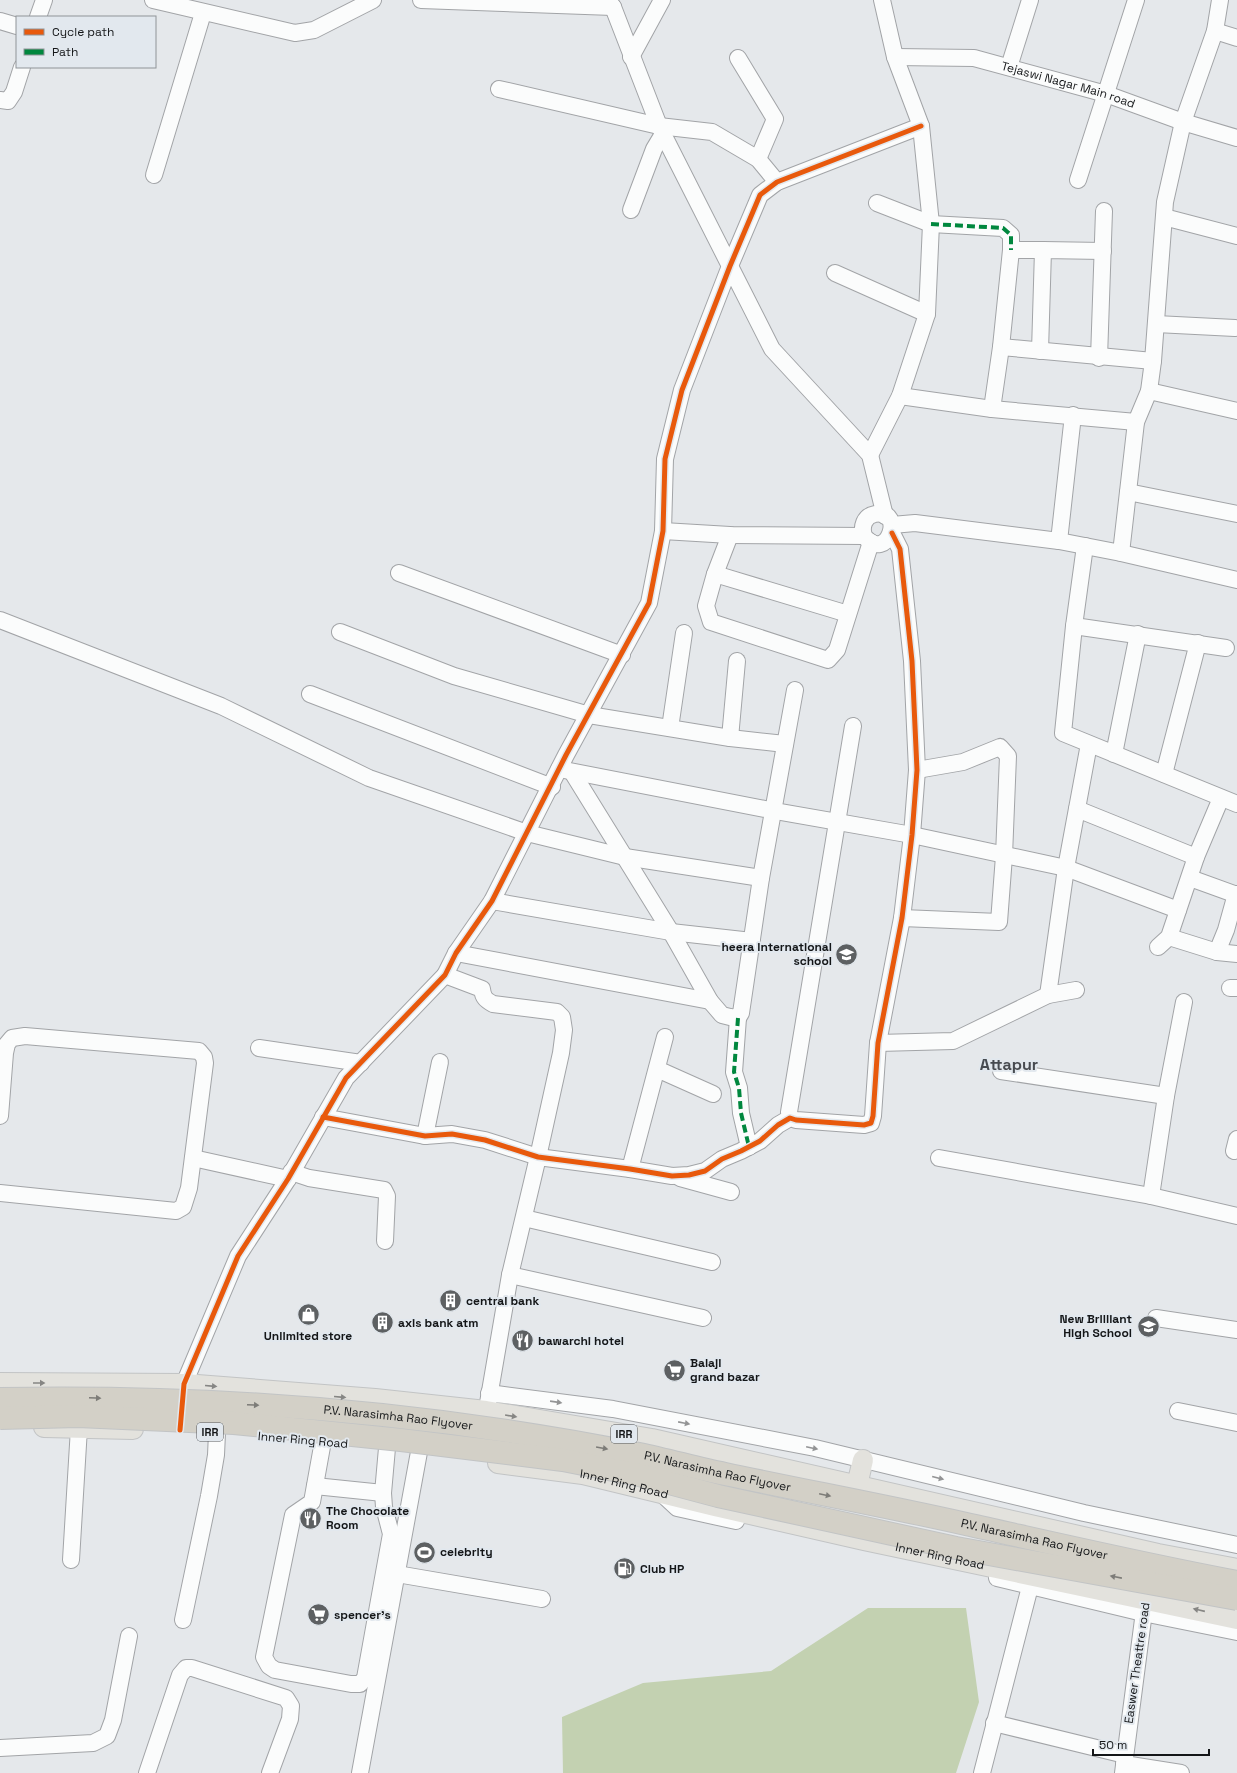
<svg xmlns="http://www.w3.org/2000/svg" width="1237" height="1773" viewBox="0 0 1237 1773" font-family="'Space Grotesk',sans-serif">
  <style>
    .green { fill: #c3d1b1 }
    .lines { fill: none; stroke-linecap: round; stroke-linejoin: round }
    .minor-casing { stroke: #a2a4a7; stroke-width: 18 }
    .major-casing { stroke: #c2c4c5; stroke-width: 22 }
    .minor { stroke: #fbfcfc; stroke-width: 16 }
    .major { stroke: #e3e2dd; stroke-width: 20 }
    .highway-bridge-casing { stroke: #c2c4c5; stroke-width: 24; stroke-linecap: butt }
    .highway-bridge { stroke: #d3d0c7; stroke-width: 22 }
    .quiet { stroke: #00873e; stroke-width: 4; stroke-dasharray: 8 4; stroke-linecap: butt }
    .cycleway-casing { stroke: #e2e8ee; stroke-width: 8 }
    .cycleway { stroke: #e8590c; stroke-width: 5 }
    .oneway { fill: #868684 }
    .oneway2 { fill: #7d7c78 }
    .oneway3 { fill: #939495 }
    .labels { text-anchor: middle; stroke-width: 4; stroke-linejoin: round; paint-order: stroke }
    .shield { fill: #e2e8ee; stroke: #525558; stroke-width: 1 }
    .shield-label { font-size: 11px; font-weight: bold; fill: #141618 }
    .street-label { font-size: 12px; fill: #141618; stroke: #e2e8ee }
    .poi-label { font-size: 12px; font-weight: bold; fill: #141618; stroke: #e2e8ee; text-anchor: start }
    .district-label { font-size: 16px; font-weight: bold; fill: #474b51; stroke: #e2e8ee }
  </style>
  <rect width="100%" height="100%" fill="#e5e8eb"/>
  <polygon class="green" points="868,1608 966,1608 979,1702 956,1773 563,1773 562,1717 643,1683 771,1671"/>
  <g class="lines">
    <defs>
      <g id="minor">
        <polyline points="153,0 295,33 314,30 373,0"/>
        <polyline points="421,0 613,7"/>
        <polyline points="608,0 613,7 659,126 772,349 870,455 885,516"/>
        <polyline points="38,17 44,0"/>
        <polyline points="0,21 17,26"/>
        <polyline points="1215,31 1237,38"/>
        <polyline points="631,57 662,0"/>
        <path id="s1" d="M895 57 974 58 1106 94 1183 122 1237 138"/>
        <polyline points="738,58 775,119 758,159"/>
        <polyline points="1009,67 1030,0"/>
        <polyline points="499,89 659,126 712,132 758,159 777,182"/>
        <polyline points="0,100 8,101 14,92 22,67"/>
        <polyline points="154,175 203,13"/>
        <polyline points="1078,180 1136,0"/>
        <polyline points="877,203 931,224 1003,228 1011,235 1011,250"/>
        <polyline points="631,210 654,149 663,134"/>
        <polyline points="1164,217 1237,236"/>
        <polyline points="835,273 927,314"/>
        <polyline points="1156,324 1235,328"/>
        <polyline points="1001,347 1153,361"/>
        <polyline points="1040,351 1043,250 1103,251"/>
        <polyline points="1099,358 1104,211"/>
        <polyline points="1149,391 1237,411"/>
        <polyline points="900,396 992,409 1136,422"/>
        <polyline points="992,409 1001,347 1011,250 1043,250"/>
        <polyline points="870,455 900,396 927,314 931,224 921,126 895,57 882,0"/>
        <polyline points="1128,492 1237,514"/>
        <polyline points="892,525 915,523 1059,541 1121,553 1237,580"/>
        <path d="M663 531 730 535 864 536C888 565 906 508 875 514 864 516 861 527 864 536"/>
        <polyline points="730,535 715,574 706,606 711,622 828,660 837,650 871,542"/>
        <polyline points="1059,541 1073,415"/>
        <polyline points="1085,546 1074,626 1063,733 1237,804"/>
        <polyline points="1121,553 1136,422 1149,391 1153,361 1165,202 1183,122 1215,31 1220,0"/>
        <polyline points="399,573 622,655"/>
        <polyline points="715,574 848,614"/>
        <polyline points="0,620 221,706 369,778 527,833 625,857 761,878"/>
        <polyline points="1074,626 1226,648"/>
        <polyline points="340,632 454,676 589,715 730,738 785,744"/>
        <polyline points="310,694 552,787"/>
        <polyline points="670,728 684,633"/>
        <polyline points="730,738 737,661"/>
        <polyline points="1114,754 1138,634"/>
        <polyline points="559,769 775,811 912,835 1066,868 1178,910"/>
        <polyline points="572,772 671,932 710,1001 722,1015 730,1017 738,1018 741,1013 761,878 795,690"/>
        <polyline points="1164,774 1198,643"/>
        <polyline points="1077,809 1196,857"/>
        <polyline points="1190,878 1237,895"/>
        <polyline points="492,901 671,932 752,941"/>
        <polyline points="902,918 999,922 1004,856 1008,756 1000,747 963,762 917,770"/>
        <polyline points="1169,937 1217,952 1237,954"/>
        <polyline points="1158,947 1169,937 1196,857 1221,798"/>
        <polyline points="1217,952 1226,930 1236,894"/>
        <polyline points="456,953 710,1001"/>
        <path d="M445 975 482 989C483 998 486 1000 493 1004L557 1012 562 1017 564 1030 561 1053 538 1157 510 1275 488 1403"/>
        <polyline points="1230,988 1237,988"/>
        <polyline points="1048,995 1066,868 1089,744"/>
        <polyline points="738,1018 734,1072 739,1088 741,1113 749,1147"/>
        <polyline points="878,1043 953,1041 1048,995 1076,990"/>
        <polyline points="259,1048 361,1063"/>
        <polyline points="657,1069 713,1094"/>
        <polyline points="1001,1071 1166,1096"/>
        <polyline points="0,1116 5,1053 7,1044 12,1038 25,1036 199,1051 204,1057 205,1063 189,1188 183,1207 176,1211 0,1193"/>
        <polyline points="323,1117 425,1136 452,1134 485,1140 538,1157 630,1169 672,1176 689,1175 705,1171 722,1159 741,1151 760,1141 778,1125 790,1118 796,1120 864,1125 871,1123 873,1116 878,1043 902,918 912,835 917,770 912,661 900,549 892,533"/>
        <polyline points="790,1118 789,1112 853,726"/>
        <polyline points="425,1136 440,1062"/>
        <polyline points="1234,1151 1237,1139"/>
        <polyline points="193,1158 288,1179"/>
        <polyline points="939,1158 1151,1196 1237,1216"/>
        <polyline points="630,1169 665,1037"/>
        <polyline points="291,1172 309,1178 384,1190 387,1196 385,1241"/>
        <polyline points="680,1178 731,1192"/>
        <polyline points="1151,1196 1166,1096 1184,1002"/>
        <polyline points="524,1218 712,1262"/>
        <polyline points="510,1275 703,1318"/>
        <polyline points="1156,1318 1237,1330"/>
        <polyline points="489,1393 613,1409 815,1448 1084,1513 1237,1545"/>
        <polyline points="183,1395 184,1384 238,1256 288,1179 346,1078 445,975 456,953 492,901 566,755 649,603 663,531 665,459 682,390 730,266 760,195 777,182 921,126"/>
        <polyline points="1178,1411 1237,1423"/>
        <polyline points="323,1441 312,1502 293,1515 264,1657 269,1666 275,1670 351,1684 360,1684 365,1678 391,1534 384,1507 383,1493 387,1448"/>
        <polyline points="315,1486 383,1493"/>
        <polyline points="662,1494 677,1508 736,1521"/>
        <polyline points="71,1560 79,1428"/>
        <polyline points="397,1574 542,1599"/>
        <polyline points="997,1578 1143,1613 1237,1632"/>
        <polyline points="183,1620 209,1496 216,1455 217,1433"/>
        <polyline points="994,1723 1125,1755"/>
        <polyline points="0,1748 93,1743 107,1736 113,1720 129,1636"/>
        <polyline points="1124,1764 1181,1773"/>
        <polyline points="147,1773 180,1675 186,1668 192,1668 286,1698 291,1706 290,1719 270,1773"/>
        <polyline points="360,1773 419,1452"/>
        <polyline points="982,1773 1033,1575"/>
        <polyline points="1123,1773 1145,1604"/>
      </g>
      <g id="major">
        <polyline points="0,1383 184,1384 375,1399 486,1411 652,1439 1158,1554 1237,1569"/>
        <polyline points="44,1427 133,1429"/>
        <path id="s2" d="M498 1463 583 1474 715 1506 864 1540 1237 1619"/>
        <polyline points="857,1485 863,1460"/>
      </g>
    </defs>
    <use href="#minor" class="minor-casing"/>
    <use href="#major" class="major-casing"/>
    <use href="#minor" class="minor"/>
    <use href="#major" class="major"/>
    <defs>
      <g id="highway-bridge">
        <path id="s3" d="M0 1399C214 1395 429 1412 639 1454 668 1460 696 1468 725 1474 805 1491 886 1506 966 1524 1056 1544 1146 1565 1237 1582"/>
        <polyline points="0,1418 78,1416 234,1423 401,1440 563,1460 639,1475 718,1496 956,1548 1237,1599"/>
      </g>
    </defs>
    <use href="#highway-bridge" class="highway-bridge-casing"/>
    <use href="#highway-bridge" class="highway-bridge"/>
    <g class="quiet">
      <polyline points="931,224 1003,228 1011,235 1011,250"/>
      <polyline points="738,1018 734,1072 739,1088 741,1113 749,1147"/>
    </g>
    <defs>
      <g id="cycleway">
        <polyline points="323,1117 425,1136 452,1134 485,1140 538,1157 630,1169 672,1176 689,1175 705,1171 722,1159 741,1151 760,1141 778,1125 790,1118 796,1120 864,1125 871,1123 873,1116 878,1043 902,918 912,835 917,770 912,661 900,549 892,533"/>
        <polyline points="180,1430 184,1384 238,1256 288,1179 346,1078 445,975 456,953 492,901 566,755 649,603 663,531 665,459 682,390 730,266 760,195 777,182 921,126"/>
      </g>
    </defs>
    <use href="#cycleway" class="cycleway-casing"/>
    <use href="#cycleway" class="cycleway"/>
  </g>
  <defs><path id="oneway-solid" d="M-6-.8H1V-3.2L6.5 0L1 3.2V.8H-6Z"/></defs>
  <g class="oneway">
    <use href="#oneway-solid" transform="translate(39 1383)"/>
    <use href="#oneway-solid" transform="translate(211 1386) rotate(5)"/>
    <use href="#oneway-solid" transform="translate(340 1397) rotate(5)"/>
    <use href="#oneway-solid" transform="translate(511 1416) rotate(9)"/>
    <use href="#oneway-solid" transform="translate(1199 1610) rotate(-167)"/>
  </g>
  <g class="oneway2">
    <use href="#oneway-solid" transform="translate(95 1398) rotate(2)"/>
    <use href="#oneway-solid" transform="translate(253 1405) rotate(3)"/>
    <use href="#oneway-solid" transform="translate(602 1448) rotate(10)"/>
    <use href="#oneway-solid" transform="translate(825 1495) rotate(12)"/>
    <use href="#oneway-solid" transform="translate(1116 1577) rotate(-169)"/>
  </g>
  <g class="oneway3">
    <use href="#oneway-solid" transform="translate(556 1402) rotate(8)"/>
    <use href="#oneway-solid" transform="translate(684 1423) rotate(11)"/>
    <use href="#oneway-solid" transform="translate(812 1448) rotate(12)"/>
    <use href="#oneway-solid" transform="translate(938 1478) rotate(14)"/>
  </g>
  <defs>
    <symbol id="university-disc" viewBox="-11 -11 22 22"><circle r="9.5" fill="#5d6062" stroke="#e2e8ee"/><path d="M0-5L7-2L0 1L-7-2ZM-4 1L0 2.5L4 1V4Q0 6-4 4Z" fill="#fff"/></symbol>
    <symbol id="building-disc" viewBox="-11 -11 22 22"><circle r="9.5" fill="#5d6062" stroke="#e2e8ee"/><path d="M-4-6H4V6H1V3H-1V6H-4ZM-2.5-4.3h1.7v1.8h-1.7ZM.8-4.3h1.7v1.8H.8ZM-2.5-1h1.7V.8h-1.7ZM.8-1h1.7V.8H.8Z" fill="#fff"/></symbol>
    <symbol id="shop-disc" viewBox="-11 -11 22 22"><circle r="9.5" fill="#5d6062" stroke="#e2e8ee"/><path d="M-5-2.5h2.3a2.7 3.5 0 0 1 5.4 0H5L5.5 6h-11ZM-1.5-2.5h3a1.5 2.3 0 0 0-3 0Z" fill="#fff"/></symbol>
    <symbol id="restaurant-disc" viewBox="-11 -11 22 22"><circle r="9.5" fill="#5d6062" stroke="#e2e8ee"/><path d="M-5-6h1v4h1v-4h1v4h1v-4h1v5L-1.5 .5V6h-2V.5L-5-1ZM5-6V6H3V1.5H1.5Q1.5-4 5-6Z" fill="#fff"/></symbol>
    <symbol id="supermarket-disc" viewBox="-11 -11 22 22"><circle r="9.5" fill="#5d6062" stroke="#e2e8ee"/><path d="M-6-5.5h2.5l.6 2H6L4.5 2H-2.5L-4.4-4H-6ZM-1.5 3.2a1.3 1.3 0 1 0 .1 0ZM3 3.2a1.3 1.3 0 1 0 .1 0Z" fill="#fff"/></symbol>
    <symbol id="stadium-disc" viewBox="-11 -11 22 22"><circle r="9.5" fill="#5d6062" stroke="#e2e8ee"/><path d="M0-5a6.5 5 0 1 0 0 10a6.5 5 0 1 0 0-10ZM-3.5-1.8h7v3.6h-7Z" fill="#fff"/></symbol>
    <symbol id="fuel-disc" viewBox="-11 -11 22 22"><circle r="9.5" fill="#5d6062" stroke="#e2e8ee"/><path d="M-5.5-6h7V0h2V4h1.3V-2.5L3-4.5l.8-.8L6-3V5H2.5V1h-1V6h-7ZM-4.2-4.7v3.2H.2V-4.7Z" fill="#fff"/></symbol>
  </defs>
  <g fill-rule="evenodd">
    <use href="#university-disc" x="834" y="942" width="25" height="25"/>
    <use href="#building-disc" x="438" y="1288" width="25" height="25"/>
    <use href="#shop-disc" x="296" y="1302" width="25" height="25"/>
    <use href="#building-disc" x="370" y="1310" width="25" height="25"/>
    <use href="#university-disc" x="1136" y="1314" width="25" height="25"/>
    <use href="#restaurant-disc" x="510" y="1328" width="25" height="25"/>
    <use href="#supermarket-disc" x="662" y="1358" width="25" height="25"/>
    <use href="#restaurant-disc" x="298" y="1506" width="25" height="25"/>
    <use href="#stadium-disc" x="412" y="1540" width="25" height="25"/>
    <use href="#fuel-disc" x="612" y="1556" width="25" height="25"/>
    <use href="#supermarket-disc" x="306" y="1602" width="25" height="25"/>
  </g>
  <g class="labels">
    <g class="shield">
      <rect x="197" y="1423" width="26" height="18" rx="3"/>
      <rect x="611" y="1425" width="26" height="18" rx="3"/>
    </g>
    <g class="shield-label">
      <text x="210" y="1436">IRR</text>
      <text x="624" y="1438">IRR</text>
    </g>
    <g class="street-label">
      <text dy="4" stroke="none"><textPath href="#s1" startOffset="177">Tejaswi Nagar Main road</textPath></text>
      <text dy="4" stroke="none"><textPath href="#s3" startOffset="399">P.V. Narasimha Rao Flyover</textPath></text>
      <text transform="translate(303 1440) rotate(5)" y="4">Inner Ring Road</text>
      <text dy="4" stroke="none"><textPath href="#s3" startOffset="723">P.V. Narasimha Rao Flyover</textPath></text>
      <text dy="4" stroke="none"><textPath href="#s2" startOffset="128">Inner Ring Road</textPath></text>
      <text dy="4" stroke="none"><textPath href="#s3" startOffset="1047">P.V. Narasimha Rao Flyover</textPath></text>
      <text dy="4" stroke="none"><textPath href="#s2" startOffset="452">Inner Ring Road</textPath></text>
      <text transform="translate(1137 1663) rotate(-82)" y="4">Easwer Theattre road</text>
    </g>
    <g class="poi-label">
      <text x="832" y="951" text-anchor="end">heera international<tspan x="832" dy="14">school</tspan></text>
      <text x="466" y="1305">central bank</text>
      <text x="1132" y="1323" text-anchor="end">New Brilliant<tspan x="1132" dy="14">High School</tspan></text>
      <text x="398" y="1327">axis bank atm</text>
      <text x="308" y="1340" text-anchor="middle">Unlimited store</text>
      <text x="538" y="1345">bawarchi hotel</text>
      <text x="690" y="1367">Balaji<tspan x="690" dy="14">grand bazar</tspan></text>
      <text x="326" y="1515">The Chocolate<tspan x="326" dy="14">Room</tspan></text>
      <text x="440" y="1556">celebrity</text>
      <text x="640" y="1573">Club HP</text>
      <text x="334" y="1619">spencer's</text>
    </g>
    <g class="district-label">
      <text x="1009" y="1070">Attapur</text>
    </g>
  </g>
  <rect x="16" y="16" width="140" height="52" fill="#e2e8ee" stroke="#909498"/>
  <rect x="24" y="29" width="20" height="6" fill="#e8590c" stroke="#909498"/>
  <text x="52" y="36" font-size="12" fill="#141618">Cycle path</text>
  <rect x="24" y="49" width="20" height="6" fill="#00873e" stroke="#909498"/>
  <text x="52" y="56" font-size="12" fill="#141618">Path</text>
  <path d="M1093 1749v6h116v-6" fill="none" stroke="#141618" stroke-width="2"/>
  <text x="1099" y="1749" font-size="12" fill="#141618" stroke="#e2e8ee" stroke-width="3" paint-order="stroke">50 m</text>
</svg>
